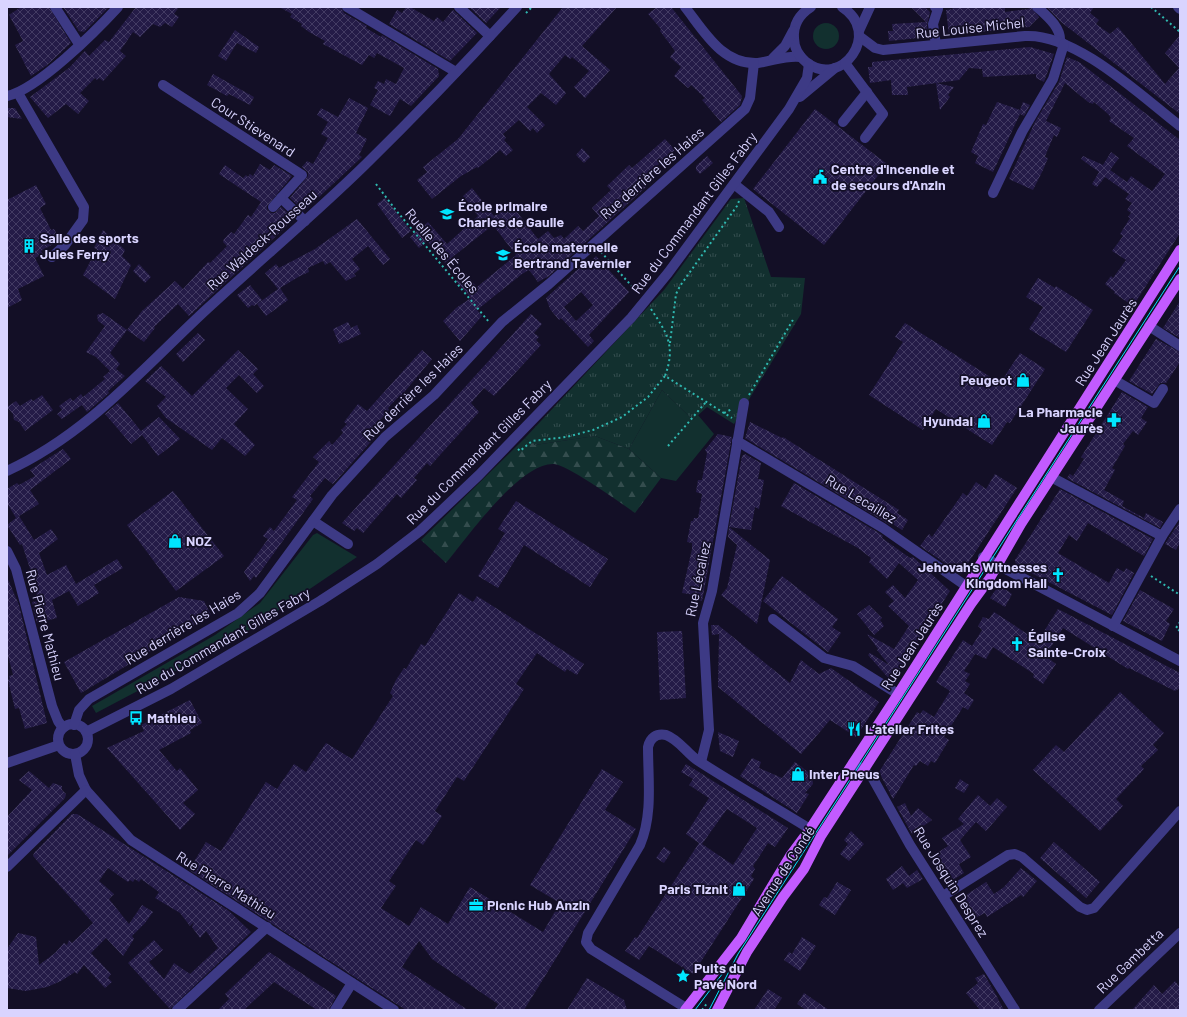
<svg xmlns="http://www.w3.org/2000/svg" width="1187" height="1017" viewBox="0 0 1187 1017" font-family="Barlow,sans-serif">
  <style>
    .green { fill: #12302f }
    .forest { fill: url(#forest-firs) }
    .park { fill: url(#park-tufts) }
    .building { fill: url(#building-cross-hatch); fill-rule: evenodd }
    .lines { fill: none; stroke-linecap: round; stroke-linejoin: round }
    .path { stroke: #2fb8b0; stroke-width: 2; stroke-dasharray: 2 3; stroke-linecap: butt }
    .minor { stroke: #3d3a85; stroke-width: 10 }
    .major { stroke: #c25bff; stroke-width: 10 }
    .tram { stroke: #00e5ff; stroke-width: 1 }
    .labels { text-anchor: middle; stroke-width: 3.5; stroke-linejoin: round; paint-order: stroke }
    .street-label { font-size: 14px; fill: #d9d4ff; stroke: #130f26 }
    .poi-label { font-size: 14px; font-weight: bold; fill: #d9d4ff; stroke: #130f26; text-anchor: start }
  </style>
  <defs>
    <pattern id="forest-firs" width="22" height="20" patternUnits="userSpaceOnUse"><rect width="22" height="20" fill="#12302f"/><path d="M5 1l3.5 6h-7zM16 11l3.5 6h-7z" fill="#344d4e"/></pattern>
    <pattern id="park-tufts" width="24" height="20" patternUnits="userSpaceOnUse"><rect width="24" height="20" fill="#12302f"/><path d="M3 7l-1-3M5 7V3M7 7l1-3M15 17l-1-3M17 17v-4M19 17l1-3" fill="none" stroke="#344d4e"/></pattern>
    <pattern id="building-cross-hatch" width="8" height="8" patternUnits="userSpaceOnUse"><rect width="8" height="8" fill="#241b47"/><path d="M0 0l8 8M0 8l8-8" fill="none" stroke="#433b63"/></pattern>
  </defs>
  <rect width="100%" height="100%" fill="#130f26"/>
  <g class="green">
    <circle cx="826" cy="36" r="13"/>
    <polygon points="662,390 693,420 698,415 714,434 676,481 661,478 629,449"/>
    <polygon points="317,533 357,557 236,639 96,713 92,706 215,635 260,603 313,535"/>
  </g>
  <path class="forest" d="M595 436 629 449 661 478 635 513C621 503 568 465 554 464 520 462 467 538 446 563L421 540 525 438 535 445Z"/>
  <polygon class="park" points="744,198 771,277 805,278 801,314 734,424 707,407 693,420 662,390 629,449 595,436 535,445 525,438 664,290 731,199"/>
  <g class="building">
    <polygon points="21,7 49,7 71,43 47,65 31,76 15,45 23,41 9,15"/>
    <polygon points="63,7 109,7 84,32 79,31"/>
    <polygon points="136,7 179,7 174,14 179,17 172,27 165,23 160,27 153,24 140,37 133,32 120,51 126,56 103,81 99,78 97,80 95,78 80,93 89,101 78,114 66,104 48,118 30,97 69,68 85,51 89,56 105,40 109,42"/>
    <polygon points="279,7 341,7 344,13 367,26 366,28 381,37 382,35 438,69 439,76 411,106 400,99 390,116 370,105 378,90 374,88 378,81 384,84 386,79 396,84 404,68 377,53 374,58 369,55 362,65 323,44 325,41 309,32 301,26 302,24 290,17 292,14"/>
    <polygon points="406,7 410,7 434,21 437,17 443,22 453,10 477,33 450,61 389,24 397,10 402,13"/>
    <polygon points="469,7 501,7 486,23"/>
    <polygon points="563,7 617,7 582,46 610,70 585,98 574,87 589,71 572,57 570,59 565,55 549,74 566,93 556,105 541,93 527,107 545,125 537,133 533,128 530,131 519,120 503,134 506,138 504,140 513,150 506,156 500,150 478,168 477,167 461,176 432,199 417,180 427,172 423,167 458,139"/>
    <polygon points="657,7 671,7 742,96 740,105 721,122 702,100 705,98 691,85 688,88 674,76 681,67 670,57 675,51 660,31 661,29 648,14"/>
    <polygon points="911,7 925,7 930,12 927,25 928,37 889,41 888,31 893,31 892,24 926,22"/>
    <polygon points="952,7 1005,7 1005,12 1028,9 1031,7 1039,17 1029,27 949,35 946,10 953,9"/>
    <polygon points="1047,7 1094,7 1090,13 1099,20 1096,24 1110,34 1118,27 1165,84 1179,68 1165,53 1180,35 1180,114 1061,22"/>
    <polygon points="235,30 259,47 256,53 237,43 226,61 218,56"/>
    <polygon points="1030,47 1054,54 1044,82 1036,78 1036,74 983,77 982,69 969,68 959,80 907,87 908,95 892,95 891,80 870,83 868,67 872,67 872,62"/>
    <polygon points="1067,57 1079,62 1180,140 1180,233 1133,306 1114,293 1115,292 1105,284 1111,276 1113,278 1126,260 1112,251 1123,236 1120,234 1130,218 1128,217 1131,213 1127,210 1132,203 1125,199 1129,194 1105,177 1097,187 1092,184 1099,172 1081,159 1083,156 1103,165 1111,152 1119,158 1110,170 1127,182 1131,176 1152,191 1165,174 1127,146 1134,138 1109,121 1111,118 1108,114 1094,102 1093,104 1088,102 1065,83 1046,121 1061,128 1057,137 1054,135 1046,154 1045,157 1048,158 1043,170 1033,190 1009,179 1035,122 1059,82"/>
    <polygon points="213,74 254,97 250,105 229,94 227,96 207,85"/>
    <polygon points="936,83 954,87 948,95 950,97 940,110"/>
    <polygon points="349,98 368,108 356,133 367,139 359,155 362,157 304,211 290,198 308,176 308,172 302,167 307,161 313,164 328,138 321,134 328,122 317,115 321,108 338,117"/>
    <polygon points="997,102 1020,110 1023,102 1030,105 1024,116 1020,114 993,172 975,163 978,156 971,152 983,124 986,125"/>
    <polygon points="7,108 15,108 22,119 7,117"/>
    <polygon points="815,109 887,164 824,245 753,189"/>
    <polygon points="665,139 675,150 641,180 647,186 549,276 538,282 529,270 522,274 477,310 482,316 460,341 443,321 456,308 471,298 456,281 465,273 477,287 516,255 493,225 445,263 427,241 419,248 410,237 428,222 447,244 478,216 463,196 472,188 494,216 510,203 538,239 548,231 554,238 561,235 564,239 578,226 583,231 599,216 592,208 611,190 607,186 629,165 632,168"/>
    <polygon points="582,148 590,157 584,163 576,155"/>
    <polygon points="707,156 713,163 700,174 696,170 696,166"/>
    <polygon points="260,164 270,170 274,165 292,176 267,206 267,209 271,213 275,213 281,207 291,216 285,224 287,226 189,316 178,304 154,327 155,328 144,342 127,330 142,311 175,281 183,289 208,262 210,263 227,246 223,242 224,239 231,232 234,234 248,215 251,217 261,202 219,174 225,165 243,178 246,175 248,177 250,174 253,176"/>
    <polygon points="36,185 46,204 40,208 51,230 54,229 60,240 41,251 43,254 35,258 44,276 18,289 22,300 7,308 7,200"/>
    <polygon points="385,198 411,231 402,238 377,204"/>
    <polygon points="357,219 390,259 383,265 368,246 352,259 360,269 354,274 356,276 346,281 330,262 325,265 323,261 308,268 309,272 300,276 280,288 288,300 266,316 257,304 278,289 265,273 276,264 279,268 315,249"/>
    <polygon points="103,230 125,250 122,256 131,265 115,299 83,275 97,249 94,248"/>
    <path d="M596 256 629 292 589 335 594 341 588 347 561 318 559 320 550 309 546 298 588 260 590 262ZM581 292 593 305 576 321 564 307Z"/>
    <polygon points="139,264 151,277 145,283 133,271"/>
    <polygon points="1038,278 1055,288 1056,286 1093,310 1066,352 1029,329 1043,307 1026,297"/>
    <polygon points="250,285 262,300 254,306 252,305 248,308 237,295"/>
    <polygon points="1180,301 1180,338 1163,328"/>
    <polygon points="103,313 127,330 110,353 120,364 116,369 125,376 108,391 109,393 87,412 82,405 62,419 57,414 62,410 59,406 70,398 73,401 81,394 83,397 105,379 103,377 110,371 96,357 86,352 105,326 98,321 97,315"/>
    <polygon points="531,314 542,324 534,333 539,337 536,340 541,345 494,396 484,388 471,403 479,412 430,466 427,463 414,478 417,480 401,498 397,494 363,533 357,528 354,531 342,523"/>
    <polygon points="348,322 351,328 357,325 361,334 339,344 333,329"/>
    <polygon points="905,323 1000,383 1020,353 1045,369 1010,423 1007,422 992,445 936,409 923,430 869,395 903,342 895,337"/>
    <polygon points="198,333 205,340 183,362 176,354"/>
    <polygon points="1156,339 1180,352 1180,362 1166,383 1160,383 1152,394 1129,381"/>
    <polygon points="238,350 258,369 253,374 264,386 257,393 239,375 226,388 248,409 234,424 255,445 245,456 222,438 212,450 166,418 157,406 166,397 145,381 161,366 192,396"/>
    <polygon points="422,350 432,359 401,396 400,395 388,408 389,410 379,421 385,426 333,484 325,478 310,496 313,499 256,578 254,576 250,581 244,572 268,539 263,536 270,527 274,531 297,500 292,497 319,462 313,457 329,441 332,445 343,433 341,430 347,424 344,422 358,404 367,411"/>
    <polygon points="1122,392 1148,407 1141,418 1147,422 1138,435 1133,431 1123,444 1125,446 1112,468 1115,470 1104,490 1124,501 1122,506 1144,518 1146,513 1163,522 1160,528 1067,478 1070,474 1073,476 1084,459 1081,457"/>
    <polygon points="42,395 53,410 25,431 19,422 14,420 13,414 7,407 16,401 20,406 31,399 33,401"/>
    <polygon points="118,403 141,431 159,417 180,439 158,456 142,435 131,444 105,414"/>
    <polygon points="750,422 782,438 783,437 899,510 897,513 908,520 902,530 891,523 890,525 745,438"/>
    <polygon points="718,434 732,437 702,601 694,599 695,595 682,593 692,549 692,543 687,542 691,521 693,521 694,518 698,518 702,494 696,492 698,480 702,480 707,453 705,450"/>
    <polygon points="63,449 71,459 30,490 39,504 19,516 34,540 51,529 58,539 39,553 47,575 66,565 76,584 117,559 123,568 94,585 99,593 78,606 69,591 52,600 57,618 37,623 32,602 38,601 34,581 22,544 20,545 7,525 16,518 7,503 7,489 17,483 19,485 35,476 30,470"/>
    <polygon points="745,454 761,463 758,479 764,480 759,509 755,507 751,530 729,527 742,456"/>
    <polygon points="995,474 1017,488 961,574 920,546 929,534 932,537 963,493 967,496 976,482 986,489"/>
    <polygon points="794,483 879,533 883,536 882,538 910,558 913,557 950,591 892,682 868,655 870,653 889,665 877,650 878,649 867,634 894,649 909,626 888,606 894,601 885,592 893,585 905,598 918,580 899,563 887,579 869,562 871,558 858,548 781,506"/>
    <polygon points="1060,489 1153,539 1144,556 1088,523 1077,541 1069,535 1058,553 1109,583 1117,568 1124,572 1126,568 1134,573 1112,615 1016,565 1015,560"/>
    <polygon points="173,491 224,556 176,591 127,525"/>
    <polygon points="516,501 608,559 590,587 524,545 498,588 478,576 505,533 498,529"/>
    <polygon points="1180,521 1180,542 1176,550 1165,544"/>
    <polygon points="729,527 770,560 757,624 721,595 727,588 737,545 728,537"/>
    <polygon points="782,576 838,619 832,627 841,633 828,652 763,601"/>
    <polygon points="7,577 19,605 47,723 25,729 19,708 15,709 8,680 10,679 9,676 13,675 7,652"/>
    <polygon points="999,585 1012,594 1005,607 990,598"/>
    <polygon points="1140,590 1174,609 1166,621 1170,624 1162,641 1123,621"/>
    <polygon points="459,593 473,602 477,596 584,664 577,675 567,669 565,672 537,653 516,684 524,689 464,781 457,777 435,811 442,816 423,845 416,840 389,881 396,886 381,908 409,926 421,907 448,924 470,887 543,932 560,903 530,885 602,769 623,782 605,810 636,829 524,1010 494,1010 498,1004 432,959 419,941 402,967 468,1010 406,1010 189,870 206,842 221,851 266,782 277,789 294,764 306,772 326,743 352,759 393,696 390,693 396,680 404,668 406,669 421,644 425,646"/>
    <polygon points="179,597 204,601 211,615 81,693 64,662"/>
    <polygon points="869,605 882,618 880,620 884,626 874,635 857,614"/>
    <polygon points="1058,609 1180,673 1180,688 1175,691 1129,668 1128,669 1063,628 1045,656 1056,664 1043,684 1033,677 1034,674 993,647 986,659 975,654 964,671 970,674 965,681 970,684 964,693 974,700 968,710 963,707 944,737 949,740 935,763 931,761 928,766 920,761 916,766 914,765 893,799 879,772 917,712 920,714 923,710 934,717 950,691 936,682 963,640 972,646 982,630 978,626 983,617 989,619 994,612 1038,641"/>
    <polygon points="711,625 718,625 790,683 801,660 819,674 831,668 879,702 856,737 830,720 801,754 718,687 719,634 712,635"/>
    <polygon points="682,631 686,698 660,700 657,632"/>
    <polygon points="1120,692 1164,733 1153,745 1158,750 1141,766 1144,769 1116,799 1123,806 1100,831 1033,770 1056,745 1064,752"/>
    <polygon points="190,700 202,723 190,730 191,733 159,750 177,771 180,768 198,790 183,803 195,814 180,830 107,748 144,731 141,725"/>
    <polygon points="718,732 739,741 733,757 720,751"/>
    <polygon points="752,758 761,762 759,768 782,778 795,762 812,775 813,784 805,793 809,794 797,813 740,776"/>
    <path d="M686 764 788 828 775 847 768 843 753 866 755 869 751 876 754 879 693 974 649 946 639 960 625 951 635 937 637 938 699 843 686 834 709 798 689 785 693 779 681 772ZM727 809 757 828 733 865 702 844Z"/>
    <polygon points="29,771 49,788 53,783 62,786 62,790 66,794 65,798 7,856 7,817 32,790 19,780"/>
    <polygon points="960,779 969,785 964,793 955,788"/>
    <polygon points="978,795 990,806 997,798 1007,807 986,831 976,822 960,840 971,857 959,864 964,873 951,881 934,855 948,846 942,838 964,824 958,819"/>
    <polygon points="905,803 911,816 918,808 932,820 912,834 897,807"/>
    <polygon points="72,814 77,814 229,911 251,932 170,1009 128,963 154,940 163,950 149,962 164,979 174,963 190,974 218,948 206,931 200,938 192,927 194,922 190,926 180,913 155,898 159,892 141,879 139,882 135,879 133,882 130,880 128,882 108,868 99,881 114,894 109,899 129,924 142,905 153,912 145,923 132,936 134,939 123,956 106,938 91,953 111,974 108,978 112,982 105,988 84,965 77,974 75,972 61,981 47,987 26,991 7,988 7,949 18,933 36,937 39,965 55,953 64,943 67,945 69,940 72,943 93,923 33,856 34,853"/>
    <polygon points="851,831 864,844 849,861 840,854 848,844 844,840"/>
    <polygon points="1054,842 1100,882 1086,898 1040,858"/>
    <polygon points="664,847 671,852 664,863 656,858"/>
    <polygon points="902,866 909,876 917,870 923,879 907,888 903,883 893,890 886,879"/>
    <polygon points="1021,868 1037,881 1023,897 1021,895 987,917 985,913 973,919 960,899 986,882 994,894 1004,887"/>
    <polygon points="837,882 851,890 835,915 819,905 824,897 827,898"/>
    <polygon points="802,937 816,946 800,971 784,960 789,952 792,954"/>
    <polygon points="269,952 336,996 329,1010 317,1010 274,982 244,1010 218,1010 229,999 225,994"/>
    <polygon points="984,974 996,995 1004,1010 980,1010 966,993 978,983 975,978"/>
    <polygon points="587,978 624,1000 627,1010 567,1010"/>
    <polygon points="1175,981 1180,987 1180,1010 1132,1010 1154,985 1162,994"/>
    <polygon points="768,989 782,998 774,1010 754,1010"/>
    <polygon points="804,993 829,1010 806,1010 797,1004"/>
  </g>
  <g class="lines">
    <g class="path">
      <polyline points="1151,7 1180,32"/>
      <polyline points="526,13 532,7"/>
      <polyline points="376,184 395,209 489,322"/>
      <polyline points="601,252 638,293"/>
      <path d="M651 309C667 333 676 346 665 376L732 418"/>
      <polyline points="670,343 676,294 680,286 737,206 739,201"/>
      <polyline points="749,395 794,318"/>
      <polyline points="724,413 732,409"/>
      <polyline points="668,446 706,402"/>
      <polyline points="518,449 520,451 532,441 566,437 593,430 622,417 648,397 665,376"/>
      <polyline points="1151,576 1180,595"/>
      <polyline points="1180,622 1176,628 1180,631"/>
      <polyline points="702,1010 708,1002"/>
    </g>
    <g class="minor">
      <polyline points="55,7 79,44"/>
      <polyline points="347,7 456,72"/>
      <polyline points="459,7 490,36"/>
      <path d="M685 7C704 31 722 65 758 63 773 61 786 55 801 57"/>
      <path d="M811 7C800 14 793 24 794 38 794 47 799 56 806 62 841 90 883 33 842 7"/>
      <polyline points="935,7 938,9 933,24 936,45"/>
      <path d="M1037 7C1047 16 1062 28 1060 43"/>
      <polyline points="1178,7 1180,9"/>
      <polyline points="859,31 870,7"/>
      <path d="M859 36 875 48 883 50 1025 36C1076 33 1141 96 1180 126"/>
      <polyline points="773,58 785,46 793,31"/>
      <polyline points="845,63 883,114 865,138"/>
      <polyline points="163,85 302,175 281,198 305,221"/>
      <polyline points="18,93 84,207 83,220 65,245 52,257"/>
      <path d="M7 96C37 90 96 31 118 7"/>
      <polyline points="800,97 835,68"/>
      <polyline points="843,122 867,92"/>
      <polyline points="734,184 769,212 779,227"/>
      <polyline points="993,193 1022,132 1053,79 1064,44"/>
      <polyline points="273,207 281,198"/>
      <polyline points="1149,326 1180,346"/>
      <polyline points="1116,381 1154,403 1163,389"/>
      <polyline points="737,441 883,528 966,586"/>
      <path d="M7 471C88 434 144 367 208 308 260 260 315 214 365 165 417 114 468 61 517 7"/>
      <polyline points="1051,477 1162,536"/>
      <polyline points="313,521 348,544"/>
      <polyline points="7,551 16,569 52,706 58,721 63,728"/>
      <polyline points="983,557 1180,661"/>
      <polyline points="773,619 824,658 853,666 898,694"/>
      <polyline points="1113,626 1162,536 1180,509"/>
      <circle cx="73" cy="739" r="15"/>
      <polyline points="74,725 79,710 89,699 238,613 260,593 332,495 385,437 434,395 502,322 549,284 745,109 750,98 754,63"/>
      <polyline points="86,732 171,689 320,601 377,564 420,531 479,475 631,318 668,273 789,109 807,78 809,64"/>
      <polyline points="75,754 79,775 86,790 131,840 394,1010"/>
      <polyline points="701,762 709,730 703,623 712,591 744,403"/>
      <polyline points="7,763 59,745"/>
      <polyline points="853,763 872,777 910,845 1015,1010"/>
      <polyline points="7,867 86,790"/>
      <polyline points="943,896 1008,855 1015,854 1022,857 1080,907 1087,910 1094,908 1180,811"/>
      <path d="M686 1008 591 949 586 942 588 933 640 845C653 815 648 779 648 747 650 738 656 733 666 735 678 739 687 753 697 760 734 784 773 806 810 829"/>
      <polyline points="177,1010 267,927"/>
      <polyline points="335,1010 352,983"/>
      <polyline points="1099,1010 1180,933"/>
    </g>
    <g class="major">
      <polyline points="685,1010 741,938 790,856 810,829 898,694 1180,250"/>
      <polyline points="717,1010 747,952 783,897 804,869 821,836 971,604 990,578 1021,524 1180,279"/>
    </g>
    <g class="tram">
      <polyline points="695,1010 726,969"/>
      <polyline points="709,1010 738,954 1180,266"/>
    </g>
  </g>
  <defs>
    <symbol id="civic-bare" viewBox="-9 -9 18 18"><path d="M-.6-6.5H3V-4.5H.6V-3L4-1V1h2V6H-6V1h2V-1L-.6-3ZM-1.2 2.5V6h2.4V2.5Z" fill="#00e5ff" stroke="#130f26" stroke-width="2.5" paint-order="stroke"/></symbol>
    <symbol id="school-bare" viewBox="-9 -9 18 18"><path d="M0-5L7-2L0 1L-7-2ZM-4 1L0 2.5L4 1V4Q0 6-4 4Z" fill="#00e5ff" stroke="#130f26" stroke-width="2.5" paint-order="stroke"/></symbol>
    <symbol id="building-bare" viewBox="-9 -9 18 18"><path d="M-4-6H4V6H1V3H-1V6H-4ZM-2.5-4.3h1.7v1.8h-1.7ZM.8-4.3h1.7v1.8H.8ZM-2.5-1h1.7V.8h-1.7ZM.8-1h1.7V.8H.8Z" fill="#00e5ff" stroke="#130f26" stroke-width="2.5" paint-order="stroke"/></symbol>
    <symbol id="shop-bare" viewBox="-9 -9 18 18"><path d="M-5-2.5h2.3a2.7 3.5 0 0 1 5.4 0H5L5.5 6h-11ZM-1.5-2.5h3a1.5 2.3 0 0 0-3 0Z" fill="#00e5ff" stroke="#130f26" stroke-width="2.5" paint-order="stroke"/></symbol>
    <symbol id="pharmacy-bare" viewBox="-9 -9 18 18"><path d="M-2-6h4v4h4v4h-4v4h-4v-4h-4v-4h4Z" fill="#00e5ff" stroke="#130f26" stroke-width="2.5" paint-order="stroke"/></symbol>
    <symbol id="church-bare" viewBox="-9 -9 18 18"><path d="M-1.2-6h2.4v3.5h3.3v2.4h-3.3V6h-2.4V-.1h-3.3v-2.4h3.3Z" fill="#00e5ff" stroke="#130f26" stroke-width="2.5" paint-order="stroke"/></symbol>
    <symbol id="bus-bare" viewBox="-9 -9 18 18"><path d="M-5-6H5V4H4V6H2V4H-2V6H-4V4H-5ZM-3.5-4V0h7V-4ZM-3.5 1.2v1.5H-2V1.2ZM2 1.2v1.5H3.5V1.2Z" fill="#00e5ff" stroke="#130f26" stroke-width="2.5" paint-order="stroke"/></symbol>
    <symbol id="restaurant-bare" viewBox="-9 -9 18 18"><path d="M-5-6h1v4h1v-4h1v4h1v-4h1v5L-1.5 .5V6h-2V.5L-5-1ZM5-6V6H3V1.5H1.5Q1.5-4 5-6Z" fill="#00e5ff" stroke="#130f26" stroke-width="2.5" paint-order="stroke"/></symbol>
    <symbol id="office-bare" viewBox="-9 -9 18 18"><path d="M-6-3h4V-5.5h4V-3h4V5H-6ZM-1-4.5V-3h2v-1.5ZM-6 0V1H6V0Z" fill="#00e5ff" stroke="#130f26" stroke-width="2.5" paint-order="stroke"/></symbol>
    <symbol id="sight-bare" viewBox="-9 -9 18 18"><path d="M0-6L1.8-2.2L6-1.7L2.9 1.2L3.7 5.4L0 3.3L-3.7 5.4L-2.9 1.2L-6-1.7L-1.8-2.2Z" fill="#00e5ff" stroke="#130f26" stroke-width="2.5" paint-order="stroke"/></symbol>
  </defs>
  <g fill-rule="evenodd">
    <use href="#civic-bare" x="810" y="167" width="20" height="20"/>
    <use href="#school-bare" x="437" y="204" width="20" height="20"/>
    <use href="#building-bare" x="19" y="236" width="20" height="20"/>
    <use href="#school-bare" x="493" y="245" width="20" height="20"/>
    <use href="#shop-bare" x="1013" y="370" width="20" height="20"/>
    <use href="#pharmacy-bare" x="1104" y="410" width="20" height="20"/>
    <use href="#shop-bare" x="974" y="411" width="20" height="20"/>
    <use href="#shop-bare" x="165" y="531" width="20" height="20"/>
    <use href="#church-bare" x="1048" y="565" width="20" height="20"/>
    <use href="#church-bare" x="1007" y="634" width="20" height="20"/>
    <use href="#bus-bare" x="126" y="708" width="20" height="20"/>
    <use href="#restaurant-bare" x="844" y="719" width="20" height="20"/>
    <use href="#shop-bare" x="788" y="764" width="20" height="20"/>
    <use href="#shop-bare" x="729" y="879" width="20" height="20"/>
    <use href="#office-bare" x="466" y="895" width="20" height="20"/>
    <use href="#sight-bare" x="673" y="966" width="20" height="20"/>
  </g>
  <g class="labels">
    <g class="street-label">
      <text transform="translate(970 28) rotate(-6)" y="5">Rue Louise Michel</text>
      <text transform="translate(253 127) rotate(33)" y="5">Cour Stievenard</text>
      <text transform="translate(652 173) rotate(-41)" y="5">Rue derrière les Haies</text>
      <text transform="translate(694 213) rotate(-53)" y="5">Rue du Commandant Gilles Fabry</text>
      <text transform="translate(262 240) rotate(-42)" y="5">Rue Waldeck-Rousseau</text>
      <text transform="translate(442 251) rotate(50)" y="5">Ruelle des Écoles</text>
      <text transform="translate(1106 342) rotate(-57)" y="5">Rue Jean Jaurès</text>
      <text transform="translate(413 392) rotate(-44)" y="5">Rue derrière les Haies</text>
      <text transform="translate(479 452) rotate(-45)" y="5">Rue du Commandant Gilles Fabry</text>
      <text transform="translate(861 499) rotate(31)" y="5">Rue Lecaillez</text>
      <text transform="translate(698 579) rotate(-78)" y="5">Rue Lécaliez</text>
      <text transform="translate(45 625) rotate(75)" y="5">Rue Pierre Mathieu</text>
      <text transform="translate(183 627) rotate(-31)" y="5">Rue derrière les Haies</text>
      <text transform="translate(223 641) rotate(-30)" y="5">Rue du Commandant Gilles Fabry</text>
      <text transform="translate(912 646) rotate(-57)" y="5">Rue Jean Jaurès</text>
      <text transform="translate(783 871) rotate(-57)" y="5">Avenue de Condé</text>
      <text transform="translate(951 882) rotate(58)" y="5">Rue Josquin Desprez</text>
      <text transform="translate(226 885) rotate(32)" y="5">Rue Pierre Mathieu</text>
      <text transform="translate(1130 961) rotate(-44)" y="5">Rue Gambetta</text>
    </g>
    <g class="poi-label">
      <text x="831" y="174">Centre d'incendie et<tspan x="831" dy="16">de secours d'Anzin</tspan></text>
      <text x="458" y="211">École primaire<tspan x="458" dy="16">Charles de Gaulle</tspan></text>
      <text x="40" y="243">Salle des sports<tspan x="40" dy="16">Jules Ferry</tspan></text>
      <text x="514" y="252">École maternelle<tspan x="514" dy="16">Bertrand Tavernier</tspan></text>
      <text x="1012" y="385" text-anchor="end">Peugeot</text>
      <text x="1103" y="417" text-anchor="end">La Pharmacie<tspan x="1103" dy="16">Jaurès</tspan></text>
      <text x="973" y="426" text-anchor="end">Hyundai</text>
      <text x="186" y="546">NOZ</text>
      <text x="1047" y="572" text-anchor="end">Jehovah’s Witnesses<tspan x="1047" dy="16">Kingdom Hall</tspan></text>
      <text x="1028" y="641">Église<tspan x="1028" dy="16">Sainte-Croix</tspan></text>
      <text x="147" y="723">Mathieu</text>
      <text x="865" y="734">L’atelier Frites</text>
      <text x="809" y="779">Inter Pneus</text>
      <text x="728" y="894" text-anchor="end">Paris Tiznit</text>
      <text x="487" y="910">Picnic Hub Anzin</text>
      <text x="694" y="973">Puits du<tspan x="694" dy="16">Pavé Nord</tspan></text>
    </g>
  </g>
  <rect width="1187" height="1017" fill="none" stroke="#d9d4ff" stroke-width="16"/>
</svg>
